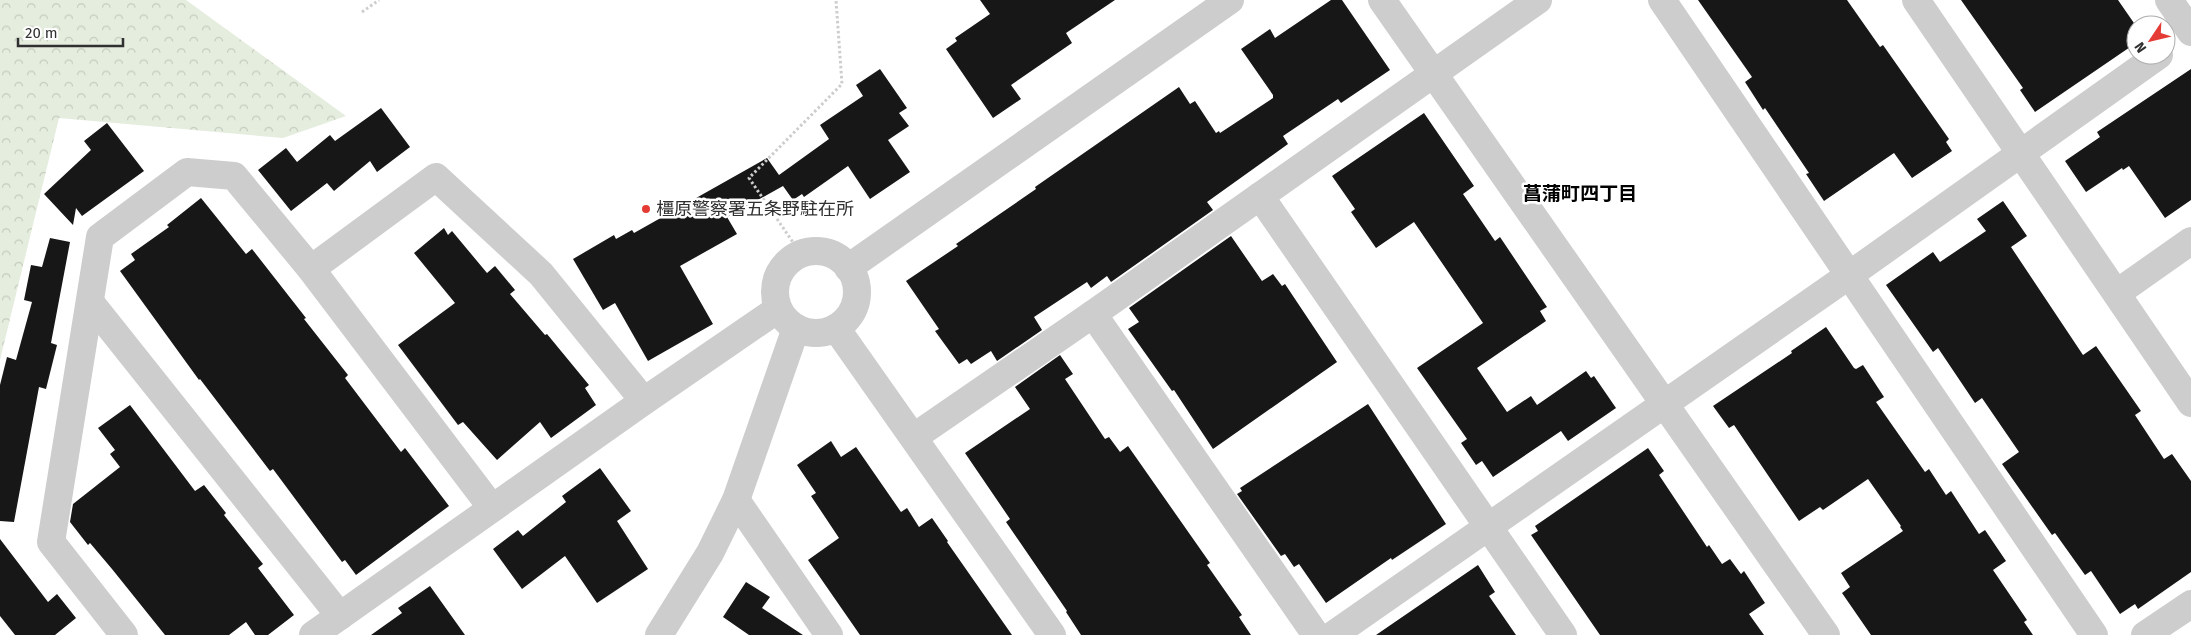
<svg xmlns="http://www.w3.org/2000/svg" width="2191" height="635" viewBox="0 0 2191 635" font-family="'Fira Sans','Noto Sans JP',sans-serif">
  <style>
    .forest { fill: url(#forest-crowns) }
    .building { fill: #171717 }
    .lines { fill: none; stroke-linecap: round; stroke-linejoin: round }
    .path { stroke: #cdcdcd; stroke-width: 3; stroke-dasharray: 2.5 2.5; stroke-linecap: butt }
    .minor { stroke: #cdcdcd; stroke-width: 28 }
    .tertiary { stroke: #cdcdcd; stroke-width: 28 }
    .poi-dot { fill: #e53b35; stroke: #fff; stroke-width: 2 }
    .labels { text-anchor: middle; stroke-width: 5; stroke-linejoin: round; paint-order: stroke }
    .poi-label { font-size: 18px; fill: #303030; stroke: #fff; text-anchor: start }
    .neighbourhood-label { font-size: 19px; font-weight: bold; fill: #000; stroke: #fff }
  </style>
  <defs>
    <pattern id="forest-crowns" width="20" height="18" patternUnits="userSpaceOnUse" patternTransform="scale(1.25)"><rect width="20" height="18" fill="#e5edde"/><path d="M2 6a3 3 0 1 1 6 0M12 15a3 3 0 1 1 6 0" fill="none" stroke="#c5ccbf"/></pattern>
  </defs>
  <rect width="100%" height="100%" fill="#fff"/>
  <polygon class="forest" points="0,0 186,0 346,116 283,138 59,118 0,360"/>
  <g class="building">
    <polygon points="980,0 1115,0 1066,33 1072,43 1011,85 1021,99 993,118 946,49 957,41 955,38 990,14"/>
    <polygon points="1331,0 1342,0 1390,70 1341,103 1338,99 1283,136 1288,144 1207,202 1213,210 1111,282 1107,276 1091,288 1087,282 1034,317 1042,330 997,361 991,351 971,364 967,359 959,364 935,331 939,329 906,281 958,246 956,244 1036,189 1035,187 1179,87 1190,104 1195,101 1216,133 1219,131 1220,133 1273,98 1273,95 1241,49 1270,29 1275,38"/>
    <polygon points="1698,0 1847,0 1880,47 1883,45 1949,139 1946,142 1952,151 1912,178 1894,153 1824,201 1806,174 1809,173 1765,108 1763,110 1745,82 1752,77"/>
    <polygon points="1961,0 2118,0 2136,26 2136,43 2035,112 2020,90 2023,88"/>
    <polygon points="880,69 907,108 899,113 909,126 888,140 910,172 870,199 848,166 804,197 802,194 793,200 783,186 727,217 737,234 680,266 713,324 648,361 615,303 603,310 573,259 614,235 616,239 632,230 634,233 767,158 779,175 829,139 820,125 863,96 856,85"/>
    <polygon points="2191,69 2191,200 2165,218 2129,166 2123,170 2122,168 2086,192 2065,161 2100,137 2097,132"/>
    <polygon points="381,108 410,147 377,172 370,161 334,191 327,183 291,211 258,170 286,148 297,162 330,135 335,141"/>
    <polygon points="1424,113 1474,186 1463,194 1495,241 1500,237 1547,307 1540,311 1546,321 1477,368 1507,412 1531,396 1537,405 1586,371 1591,378 1594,376 1616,408 1568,441 1561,431 1493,477 1482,461 1476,465 1461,443 1467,439 1417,368 1483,323 1414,222 1376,248 1351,212 1355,209 1332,176"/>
    <polygon points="107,123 144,171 82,216 76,208 73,225 44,194 91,150 84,141"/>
    <polygon points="201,198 246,254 252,249 306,318 304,319 348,375 345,378 401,452 405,448 449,506 356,575 345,560 342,562 273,469 270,471 200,379 199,380 120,271 135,260 131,254 169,227 167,225"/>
    <polygon points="2003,201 2027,236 2011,247 2083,355 2096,346 2141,411 2135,415 2164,459 2172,454 2191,481 2191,572 2138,609 2135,604 2120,614 2091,571 2085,575 2055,533 2052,535 2002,464 2019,452 1982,398 1975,403 1938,348 1933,352 1886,285 1933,252 1940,262 1986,231 1977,219"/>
    <polygon points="444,228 448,235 452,231 487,273 495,266 515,290 510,294 545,335 547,334 589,385 585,388 596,405 551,438 540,422 497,460 463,422 458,425 398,345 455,303 414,253"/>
    <polygon points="1231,236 1262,281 1273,274 1282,286 1285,284 1337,362 1213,449 1174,390 1172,391 1128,329 1139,322 1129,308"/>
    <polygon points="50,238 70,242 51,343 57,345 46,389 39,387 14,522 0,521 0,385 7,357 16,360 32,302 24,300 31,265 42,267"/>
    <polygon points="1826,327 1854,368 1856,369 1863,365 1884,397 1876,402 1925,472 1929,469 1946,495 1951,491 1979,534 1985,530 2006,561 1993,570 2027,620 2024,622 2033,635 1871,635 1842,593 1850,587 1841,573 1903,531 1900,527 1901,526 1868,479 1823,510 1820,507 1799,521 1734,425 1729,428 1713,406 1792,353 1791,351"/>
    <polygon points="1060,355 1073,374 1065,379 1105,439 1109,437 1120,452 1128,446 1210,563 1207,565 1242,615 1239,617 1251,635 1081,635 1066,612 1067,611 1006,522 1010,519 965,453 1030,409 1015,387"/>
    <polygon points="1368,404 1446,524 1392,560 1391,558 1326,603 1299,564 1294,567 1285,554 1281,556 1237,494 1242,491 1240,488"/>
    <polygon points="130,405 195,491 204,485 226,513 224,515 263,564 258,568 294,615 268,635 255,635 246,622 229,635 165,635 112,569 90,543 88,545 70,522 73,504 120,467 110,454 115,450 98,428"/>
    <polygon points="831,441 841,457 856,447 901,512 907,508 919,527 932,518 948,541 947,542 1012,635 860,635 808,560 839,538 811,496 816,493 797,465"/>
    <polygon points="1648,448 1664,471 1659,475 1707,547 1709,545 1722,564 1730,559 1741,574 1744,571 1765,603 1749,614 1764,635 1600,635 1531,535 1538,531 1535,526"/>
    <polygon points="600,468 631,511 617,521 648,569 597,603 565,556 522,589 493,549 518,530 523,536 566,502 562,496"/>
    <polygon points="0,539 48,602 57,594 76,618 55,635 15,635 0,616"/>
    <polygon points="1478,565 1495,592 1489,596 1516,635 1376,635"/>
    <polygon points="746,582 770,597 762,608 803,635 749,635 723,617"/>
    <polygon points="430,586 465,635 371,635 402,613 398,608"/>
  </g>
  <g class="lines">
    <g class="path">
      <polyline points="362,12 379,0"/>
      <polyline points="801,254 749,178 842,84 836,0"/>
    </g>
    <g class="minor">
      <polyline points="1382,0 1826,635"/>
      <polyline points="1662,0 2094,635"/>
      <polyline points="1916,0 2191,403"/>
      <polyline points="2169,0 2191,32"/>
      <polyline points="1260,196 1563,635"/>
      <circle cx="816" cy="292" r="41"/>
      <polyline points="311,269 436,177 541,274 644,401"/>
      <polyline points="2117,293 2191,241"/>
      <polyline points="90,302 340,616"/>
      <polyline points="1093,314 1316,635"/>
      <polyline points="836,328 1052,635"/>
      <polyline points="914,437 1093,314 1538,0"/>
      <polyline points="736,500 829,635"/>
      <polyline points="124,635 51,542 100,237 187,172 234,176 311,269 492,508"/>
      <polyline points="313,635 644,401 778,309"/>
      <polyline points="1333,635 1848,276 2159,55"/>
      <polyline points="2145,635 2191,604"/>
    </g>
    <g class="tertiary">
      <polyline points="848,268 1230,0"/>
      <polyline points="659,635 710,553 736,500 796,328"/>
    </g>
  </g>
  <circle class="poi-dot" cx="646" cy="209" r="5"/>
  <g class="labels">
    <g class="poi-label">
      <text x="656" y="215">橿原警察署五条野駐在所</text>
    </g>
    <g class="neighbourhood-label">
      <text x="1580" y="200">菖蒲町四丁目</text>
    </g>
  </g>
  <g transform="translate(2151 40) rotate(235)"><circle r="24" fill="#ffffff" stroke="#acacac"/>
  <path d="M0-4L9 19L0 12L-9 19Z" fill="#e53b35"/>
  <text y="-8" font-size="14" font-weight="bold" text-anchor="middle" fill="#303030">N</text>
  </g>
  <path d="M18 38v8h105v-8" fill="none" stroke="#303030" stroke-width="2.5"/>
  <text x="25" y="38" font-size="15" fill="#303030" stroke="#ffffff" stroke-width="4" paint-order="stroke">20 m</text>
</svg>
